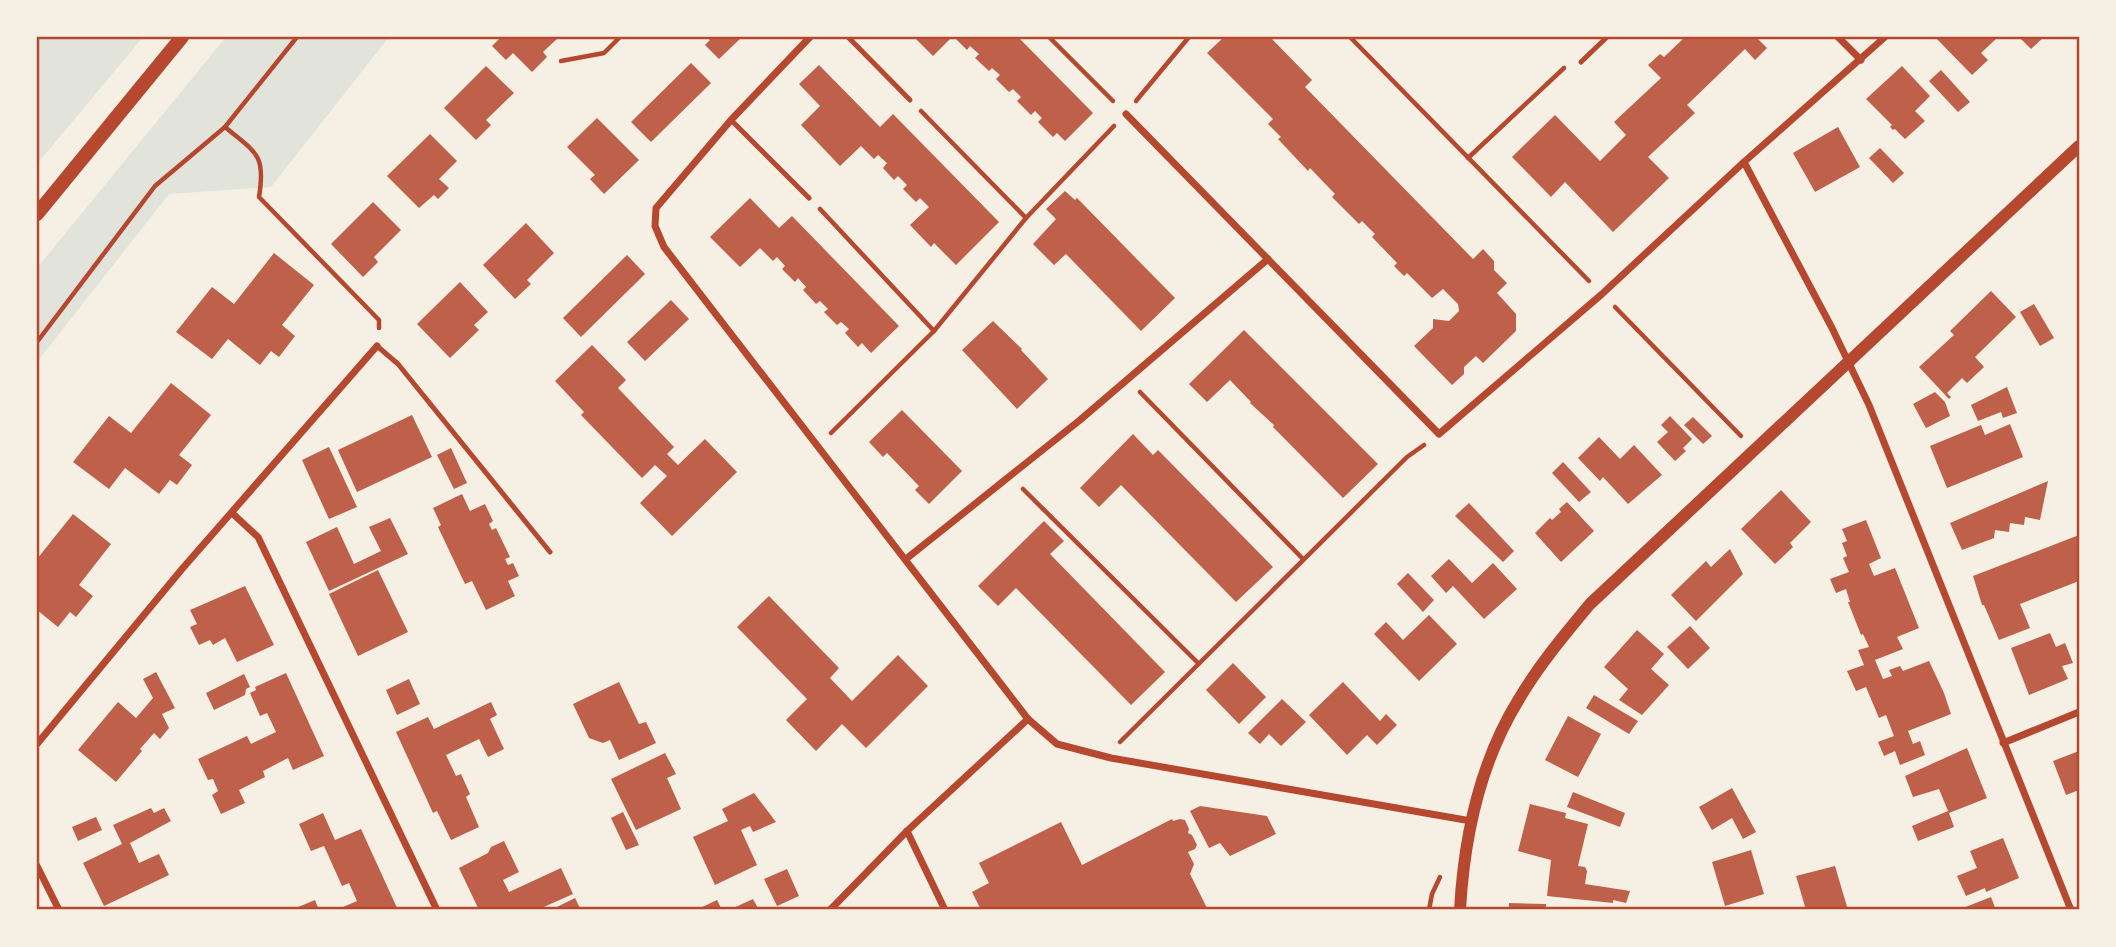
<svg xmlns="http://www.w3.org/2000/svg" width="2116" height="947" viewBox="0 0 2116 947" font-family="'Nunito Sans',sans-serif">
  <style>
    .green { fill: #e2e4dc }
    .building { fill: #bf614a }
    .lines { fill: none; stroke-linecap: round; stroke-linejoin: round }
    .path { stroke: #b5482f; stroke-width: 4.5 }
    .service { stroke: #b5482f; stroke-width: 5 }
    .minor { stroke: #b5482f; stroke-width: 7 }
    .tertiary { stroke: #b5482f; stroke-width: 12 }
    .secondary { stroke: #b5482f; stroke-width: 14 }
    .neatline { fill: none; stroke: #b5482f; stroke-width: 2.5 }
  </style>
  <rect width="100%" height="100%" fill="#f6efe4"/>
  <g class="green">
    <polygon points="37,37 143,37 37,164"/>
    <polygon points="226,37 389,37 271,187 169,194 37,362 37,268"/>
  </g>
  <g class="building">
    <polygon points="497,37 559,37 543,52 547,57 532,72 513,53 506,60 492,46 499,39"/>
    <polygon points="706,37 742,37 719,59 705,45 710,40"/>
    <polygon points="914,37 952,37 933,56"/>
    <polygon points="954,37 1018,37 1093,113 1065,141 1057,133 1053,137 1038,122 1042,118 1035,111 1031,115 1017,101 1021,97 1013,89 1009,92 996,79 1000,75 992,68 989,71 975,58 979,54 970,46 967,50"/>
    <polygon points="1224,37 1270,37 1312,80 1305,87 1473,259 1483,249 1494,261 1494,270 1507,283 1497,293 1516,314 1516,331 1483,363 1476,356 1464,367 1464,374 1452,385 1414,346 1433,328 1433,319 1449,321 1459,311 1458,304 1443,289 1432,298 1407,273 1404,276 1394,266 1397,263 1372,237 1375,234 1362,221 1359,224 1332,197 1335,194 1310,168 1308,171 1278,139 1281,137 1268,124 1273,119 1207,53"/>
    <polygon points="1685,37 1756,37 1767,48 1755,60 1745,49 1687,105 1695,113 1648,157 1669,178 1613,232 1565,182 1551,197 1512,157 1555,115 1600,161 1626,135 1614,122 1661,78 1648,65 1660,54 1664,57"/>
    <polygon points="1935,37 1998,37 1981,53 1988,60 1972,75"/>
    <polygon points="2019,37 2044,37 2031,49"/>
    <polygon points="691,63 711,83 651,142 631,122"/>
    <polygon points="819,65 880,127 893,114 999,222 956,265 934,243 931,247 910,225 929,207 920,198 916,202 903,189 907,185 898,176 894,180 883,168 887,163 878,155 874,159 861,146 840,166 801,125 820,106 799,84"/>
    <polygon points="486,66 514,93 486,120 491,125 476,140 444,108"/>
    <polygon points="1902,66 1930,96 1915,111 1925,121 1905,139 1895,129 1893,130 1890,127 1892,125 1866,99"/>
    <polygon points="1941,70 1970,102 1958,112 1929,81"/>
    <polygon points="597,118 639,160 604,194 590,179 595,175 567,147"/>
    <polygon points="1838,127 1860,167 1815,192 1793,153"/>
    <polygon points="430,134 457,161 439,179 449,188 438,199 434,195 419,208 387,176"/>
    <polygon points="1880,148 1904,173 1893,183 1869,158"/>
    <polygon points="1065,191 1075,200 1077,198 1175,298 1141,331 1066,254 1054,265 1033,244 1056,219 1046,209"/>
    <polygon points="750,198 779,228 792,216 899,326 871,353 862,343 858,347 845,333 849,329 841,322 837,325 824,312 828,309 820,301 816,304 803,290 806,287 798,278 795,282 782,269 785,266 777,257 773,261 760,248 740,267 710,237"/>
    <polygon points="373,202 401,230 374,257 378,262 363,277 331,244"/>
    <polygon points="526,223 554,253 527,280 531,284 515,299 483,265"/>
    <polygon points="274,253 314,285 282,325 295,336 279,357 271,351 260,365 228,339 212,359 176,332 212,287 234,304"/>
    <polygon points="627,255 645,274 581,337 563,318"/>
    <polygon points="460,282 488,312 474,325 479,330 450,358 417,324"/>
    <polygon points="1991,291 2016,317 1975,357 1984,367 1967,383 1962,378 1947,393 1951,397 1949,399 1919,367 1954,335 1950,331"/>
    <polygon points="671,300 689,319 645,361 627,342"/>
    <polygon points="2034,304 2054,338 2040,346 2020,312"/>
    <polygon points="993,321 1022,349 1021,350 1048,379 1017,409 962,350"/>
    <polygon points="1244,330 1378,464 1343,498 1273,427 1274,425 1250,403 1251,402 1230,380 1207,402 1189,384"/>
    <polygon points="592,345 626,380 618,388 674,447 667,454 678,465 705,439 737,472 672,536 640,503 667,476 655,465 642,478 581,415 584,412 555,381"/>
    <polygon points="171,383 211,415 179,455 192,465 177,485 170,480 159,494 125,468 109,489 73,462 109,416 131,433"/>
    <polygon points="2007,387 2017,413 2003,418 2001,412 1978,421 1971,405"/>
    <polygon points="1935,392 1945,402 1950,416 1926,428 1913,404"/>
    <polygon points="902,410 962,471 929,504 915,490 919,486 887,453 883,457 869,442"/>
    <polygon points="412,415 432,457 357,492 338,450"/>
    <polygon points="1670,416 1692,439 1683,448 1686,451 1675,461 1657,442 1668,432 1661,425"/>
    <polygon points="1693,417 1712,436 1703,444 1684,425"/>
    <polygon points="2010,424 2023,457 1947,488 1930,446 1981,425 1985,435"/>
    <polygon points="1133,434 1153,455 1158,450 1273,567 1236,602 1121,485 1099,507 1080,488"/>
    <polygon points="1599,437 1620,459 1634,445 1662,475 1628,504 1603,477 1600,481 1578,458"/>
    <polygon points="329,447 357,507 329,519 302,460"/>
    <polygon points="451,448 467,483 454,489 437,455"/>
    <polygon points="1563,462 1591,492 1579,502 1552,473"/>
    <polygon points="2048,481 2040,520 2025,517 2024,525 2010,523 2009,532 1995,530 1994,538 1962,550 1950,523"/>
    <polygon points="1781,490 1811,522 1790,543 1793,547 1775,564 1741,529"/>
    <polygon points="462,494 470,511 485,504 493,521 489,524 492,530 496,528 510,557 505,559 508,565 513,563 519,576 508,581 515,596 486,610 472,581 465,584 438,527 441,525 433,508"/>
    <polygon points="1567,502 1594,531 1561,562 1535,533 1550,518 1552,520 1561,512 1559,509"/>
    <polygon points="1469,503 1514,551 1503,562 1455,516"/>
    <polygon points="73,514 111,544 79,585 93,596 76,617 70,612 58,627 37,610 37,559"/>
    <polygon points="390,518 408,554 329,591 306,542 337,527 354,564 381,551 369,527"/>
    <polygon points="1866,520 1881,558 1869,564 1874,576 1895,568 1919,628 1897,637 1903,649 1875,660 1883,679 1892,676 1889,670 1900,666 1903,671 1929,661 1944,693 1951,714 1908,731 1913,744 1920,741 1925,755 1900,765 1895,751 1884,756 1878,742 1894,736 1886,715 1879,718 1866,687 1856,691 1847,671 1864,665 1858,650 1869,647 1863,634 1861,635 1848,602 1850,602 1846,589 1836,593 1830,579 1849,572 1843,558 1847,556 1842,543 1847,541 1842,529"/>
    <polygon points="1044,521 1064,541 1050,554 1165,672 1131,705 1016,588 998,606 978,586"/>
    <polygon points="2079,535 2079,581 2020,604 2030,628 1999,640 1984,605 1982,605 1973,576"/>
    <polygon points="1730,549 1743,574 1696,621 1671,595 1706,561 1711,567"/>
    <polygon points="1449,559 1472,583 1493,563 1517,589 1484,619 1453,586 1446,593 1431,576"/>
    <polygon points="378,570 408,632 358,656 329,594"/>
    <polygon points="1408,573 1434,600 1423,612 1397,584"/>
    <polygon points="245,586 274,645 237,662 225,638 213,645 210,640 199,645 190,627 197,624 190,610"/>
    <polygon points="769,596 839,668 830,678 852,701 898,655 928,686 866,748 842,724 816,751 786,720 807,699 737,627"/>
    <polygon points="1429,615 1457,644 1419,681 1374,634 1386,622 1403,640"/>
    <polygon points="1690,626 1710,648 1688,669 1667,647"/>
    <polygon points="1637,630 1664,654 1651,669 1669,685 1642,715 1619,700 1628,689 1604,667"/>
    <polygon points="2050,633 2056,647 2065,643 2073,663 2062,666 2068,679 2029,695 2011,648"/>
    <polygon points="1233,663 1266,697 1239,724 1206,690"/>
    <polygon points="156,672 175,708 162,714 169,728 160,739 154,733 140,749 142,751 116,782 78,750 118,702 136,718 153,698 143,679"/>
    <polygon points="286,673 324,756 293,770 288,758 263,771 265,777 239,790 245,803 221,814 212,795 218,791 213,779 208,780 198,759 247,736 251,744 276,732 267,713 260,716 250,693 256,690 255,687"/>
    <polygon points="244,674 250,687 246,689 245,695 214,710 206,693"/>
    <polygon points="409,679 420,704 397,715 386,690"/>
    <polygon points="619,682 639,724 646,722 656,743 619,760 610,740 603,743 589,738 573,704"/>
    <polygon points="1343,682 1380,721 1386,714 1397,725 1377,745 1367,735 1347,755 1309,715"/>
    <polygon points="1594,695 1638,721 1629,734 1586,708"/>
    <polygon points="1282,699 1306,722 1281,746 1269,734 1260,744 1248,733"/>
    <polygon points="491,702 497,715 490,719 504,749 488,757 479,739 446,755 456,776 461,774 470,794 466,797 479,827 451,840 437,811 433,813 396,732 428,717 434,729"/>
    <polygon points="1568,716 1601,734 1578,777 1545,760"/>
    <polygon points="1967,748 1987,798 1949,813 1954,827 1918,841 1912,826 1948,811 1939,789 1913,797 1905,776"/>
    <polygon points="2079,751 2079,790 2066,795 2053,761"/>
    <polygon points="665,753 676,774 667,778 681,809 636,830 611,779"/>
    <polygon points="1732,788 1756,832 1743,839 1732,818 1712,830 1699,807"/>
    <polygon points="1573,792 1625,813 1620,827 1567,807"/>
    <polygon points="754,793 776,822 753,832 750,826 741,830 757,865 715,885 693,837 728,821 722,809"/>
    <polygon points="1530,804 1566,813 1565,818 1588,824 1578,866 1585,867 1587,871 1585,884 1630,891 1626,903 1613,900 1613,903 1547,896 1551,860 1518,851"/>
    <polygon points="1200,806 1267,816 1276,834 1230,856 1220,843 1209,848 1190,811"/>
    <polygon points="151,808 154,813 164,808 171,821 130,843 139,863 159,854 169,875 104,906 83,863 122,844 113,825"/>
    <polygon points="623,812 639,845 626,850 611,818"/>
    <polygon points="323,813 335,840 361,829 398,910 336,910 357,901 349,883 342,886 324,846 311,851 299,824"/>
    <polygon points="96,817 102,830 78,841 72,827"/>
    <polygon points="1172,819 1173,821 1180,819 1185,820 1189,829 1188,833 1192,835 1197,845 1195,849 1188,852 1194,864 1190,874 1208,910 981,910 972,892 989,883 979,863 1061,822 1082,865"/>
    <polygon points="2003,838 2019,878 1986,892 1985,888 1966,896 1957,876 1977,868 1970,851"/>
    <polygon points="504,841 519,872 503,880 509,892 561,868 573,894 537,910 479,910 459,868 488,853 491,847"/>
    <polygon points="1751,850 1764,894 1725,906 1712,862"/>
    <polygon points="1835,866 1848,910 1806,910 1796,876"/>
    <polygon points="787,869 799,896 777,906 764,879"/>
    <polygon points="1991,897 1996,910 1958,910"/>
    <polygon points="575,898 581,910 551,910"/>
    <polygon points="753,899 759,910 729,910"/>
    <polygon points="315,900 319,910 291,910"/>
    <polygon points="717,900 722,910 696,910"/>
    <polygon points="1509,903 1546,904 1546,910 1509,910"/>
  </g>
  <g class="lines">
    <g class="path">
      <polyline points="1049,37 1113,101"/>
      <polyline points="1350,37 1589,281"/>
      <polyline points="561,61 604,53 620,37"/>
      <polyline points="1136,101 1189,37"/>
      <polyline points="921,111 1026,218"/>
      <path d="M225 127C256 153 266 154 259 197L379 320V328"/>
      <polyline points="1468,158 1564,68"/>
      <polyline points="820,209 934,331"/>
      <polyline points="1615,307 1741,436"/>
      <polyline points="37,342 155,186 225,127 297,37"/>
      <polyline points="1140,392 1303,559"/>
      <polyline points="831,433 934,331 1026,218 1114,126"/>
      <polyline points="1023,489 1198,663"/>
      <polyline points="1120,742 1407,457 1424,445"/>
      <polyline points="1429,910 1432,894 1440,877"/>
    </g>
    <g class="service">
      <polyline points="848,37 910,100"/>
      <polyline points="1581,62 1607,37"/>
      <polyline points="731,120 809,198"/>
      <polyline points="377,346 398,364 550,552"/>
    </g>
    <g class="minor">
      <polyline points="810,37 731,120 656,208 655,226 664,247 1028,719 1057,744 1111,758 1471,821"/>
      <polyline points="1838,37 1861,60"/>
      <polyline points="1126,114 1439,434 1602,294 1744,162 1885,37"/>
      <polyline points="1744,162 1832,328 1869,405 2071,910"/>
      <polyline points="232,513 258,537 437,910"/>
      <polyline points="906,559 1080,420 1268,259"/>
      <polyline points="2003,743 2079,712"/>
      <polyline points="37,744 182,569 377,346"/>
      <polyline points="907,831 945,910"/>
      <polyline points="37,866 59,910"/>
      <polyline points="830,910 907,831 1028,719"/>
    </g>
    <path class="tertiary" d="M1460 910C1464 837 1480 762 1519 699 1539 665 1565 634 1590 604L2079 146"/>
    <polyline class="secondary" points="37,214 182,37"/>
  </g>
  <rect width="2116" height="947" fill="none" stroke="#f6efe4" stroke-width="77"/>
  <rect x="38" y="38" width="2040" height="870" class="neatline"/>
</svg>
